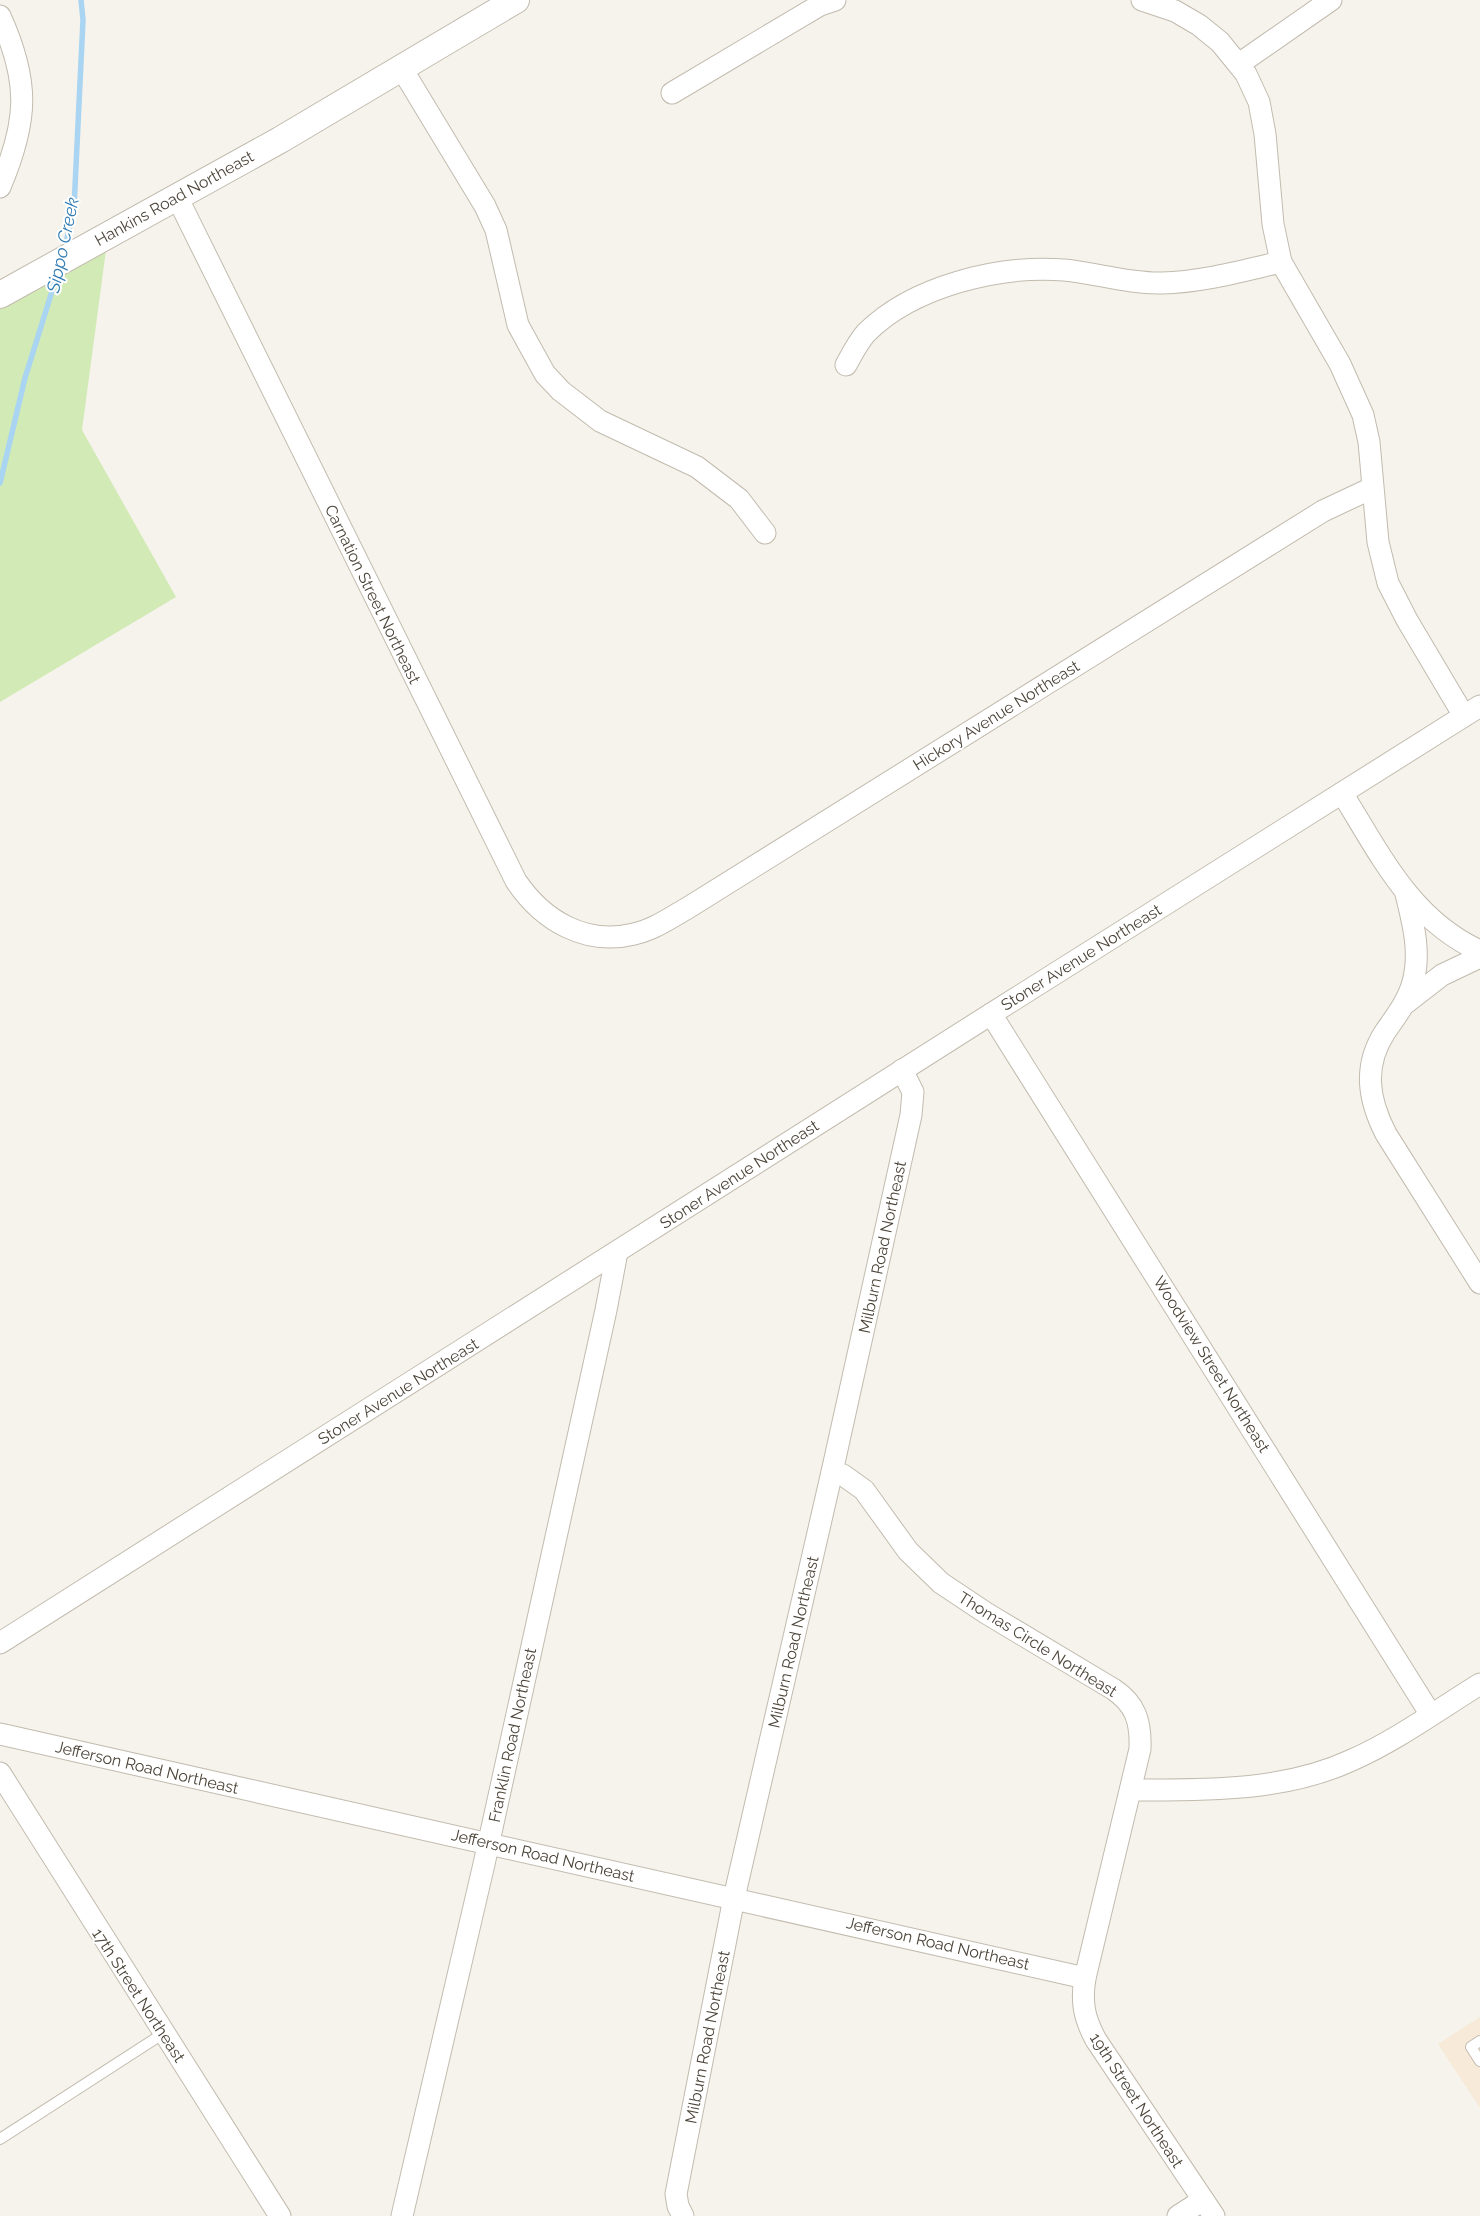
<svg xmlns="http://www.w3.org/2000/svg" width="1480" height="2216" viewBox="0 0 1480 2216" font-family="Raleway,sans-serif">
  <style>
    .commercial { fill: #f7ead8 }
    .green { fill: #d2eab5 }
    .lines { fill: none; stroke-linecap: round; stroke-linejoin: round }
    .stream { stroke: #a9d4f2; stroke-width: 5.5 }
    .service-casing { stroke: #c2bbae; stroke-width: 12 }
    .minor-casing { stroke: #c2bbae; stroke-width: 23 }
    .tertiary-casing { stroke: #c2bbae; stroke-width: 28 }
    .service { stroke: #fff; stroke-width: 10 }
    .minor { stroke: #fff; stroke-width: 21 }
    .tertiary { stroke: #fff; stroke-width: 26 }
    .labels { text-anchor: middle; stroke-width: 4; stroke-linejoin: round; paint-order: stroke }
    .street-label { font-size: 16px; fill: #4b4439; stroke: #fff }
    .water-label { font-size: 18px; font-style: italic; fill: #2e7ab2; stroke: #fff }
  </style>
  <rect width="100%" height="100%" fill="#f6f3ec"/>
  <polygon class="commercial" points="1480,2017 1480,2108 1438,2044"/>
  <polygon class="green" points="106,250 82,430 176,597 0,702 0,309"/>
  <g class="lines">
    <g class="stream">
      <polyline points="64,251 74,208 83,20 81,0"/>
      <polyline points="0,483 25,378 58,272"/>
    </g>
    <defs>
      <g id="service">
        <polyline points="1480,2041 1471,2047 1480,2061"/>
        <polyline points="0,2139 164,2033"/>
      </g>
      <g id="minor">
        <polyline points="1142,0 1175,11 1199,25 1220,42 1246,74 1259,102 1265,134 1273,224 1281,262 1340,364 1363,415 1369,442 1378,542 1388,583 1407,620 1464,716"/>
        <path d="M0 16C30 82 28 121 0 187"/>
        <polyline points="1239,64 1331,0"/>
        <polyline points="402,69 485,206 496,230 518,325 545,374 561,391 600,421 697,467 739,499 765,533"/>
        <polyline points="672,93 820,5 835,0"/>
        <path d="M177 197 516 881C543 921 586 946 634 934 653 930 670 918 686 909L1323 511 1372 488"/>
        <path d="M846 365C852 354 858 342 866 333 913 286 999 265 1064 270 1096 273 1129 284 1162 283 1203 282 1241 271 1281 262"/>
        <path d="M1342 793C1380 854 1411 920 1480 951"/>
        <path d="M1406 894C1413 923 1421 952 1413 982 1408 1001 1396 1016 1385 1032 1363 1066 1368 1099 1386 1134L1480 1283"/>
        <polyline points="1406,1003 1442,975 1480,957"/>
        <polyline points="991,1014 1431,1715"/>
        <path d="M832 1472 843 1475 864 1490 908 1551 941 1583 986 1613 1113 1689C1136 1704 1141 1722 1140 1749L1085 1978C1081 2002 1084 2018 1096 2040L1214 2216"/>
        <polyline points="0,1643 991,1014 1480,706"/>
        <polyline points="0,1734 1085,1978"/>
        <polyline points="0,1773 280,2216"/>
        <path d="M1131 1790C1205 1790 1283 1792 1352 1760 1397 1740 1438 1710 1480 1684"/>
        <polyline points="402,2216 484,1864 606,1310 617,1252"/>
        <polyline points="683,2216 678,2206 676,2194 734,1898 832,1472 911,1115 913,1092 902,1070"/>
        <polyline points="1178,2216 1203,2200"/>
      </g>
      <polyline id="tertiary" points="0,295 280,140 516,0"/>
    </defs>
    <use href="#service" class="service-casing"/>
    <use href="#minor" class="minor-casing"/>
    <use href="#tertiary" class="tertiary-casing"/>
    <use href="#service" class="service"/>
    <use href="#minor" class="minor"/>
    <use href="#tertiary" class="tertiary"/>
  </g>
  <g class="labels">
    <g class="street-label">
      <text transform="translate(174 198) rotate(-29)" y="6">Hankins Road Northeast</text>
      <text transform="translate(373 594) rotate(64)" y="6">Carnation Street Northeast</text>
      <text transform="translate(996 715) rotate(-32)" y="6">Hickory Avenue Northeast</text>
      <text transform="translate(1081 957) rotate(-32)" y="6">Stoner Avenue Northeast</text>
      <text transform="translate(739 1174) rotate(-33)" y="6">Stoner Avenue Northeast</text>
      <text transform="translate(882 1247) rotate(-78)" y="6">Milburn Road Northeast</text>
      <text transform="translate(1212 1364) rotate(58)" y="6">Woodview Street Northeast</text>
      <text transform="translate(398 1391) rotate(-32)" y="6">Stoner Avenue Northeast</text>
      <text transform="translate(793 1642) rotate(-77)" y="6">Milburn Road Northeast</text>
      <text transform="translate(1038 1644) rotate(32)" y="6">Thomas Circle Northeast</text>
      <text transform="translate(512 1735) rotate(-78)" y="6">Franklin Road Northeast</text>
      <text transform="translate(147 1767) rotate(13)" y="6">Jefferson Road Northeast</text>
      <text transform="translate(543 1855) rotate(13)" y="6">Jefferson Road Northeast</text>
      <text transform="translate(938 1943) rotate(13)" y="6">Jefferson Road Northeast</text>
      <text transform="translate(139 1995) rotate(57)" y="6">17th Street Northeast</text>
      <text transform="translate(707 2037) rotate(-79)" y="6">Milburn Road Northeast</text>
      <text transform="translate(1137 2100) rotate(57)" y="6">19th Street Northeast</text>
    </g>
    <g class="water-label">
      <text transform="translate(63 245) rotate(-78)" y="6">Sippo Creek</text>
    </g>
  </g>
</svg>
